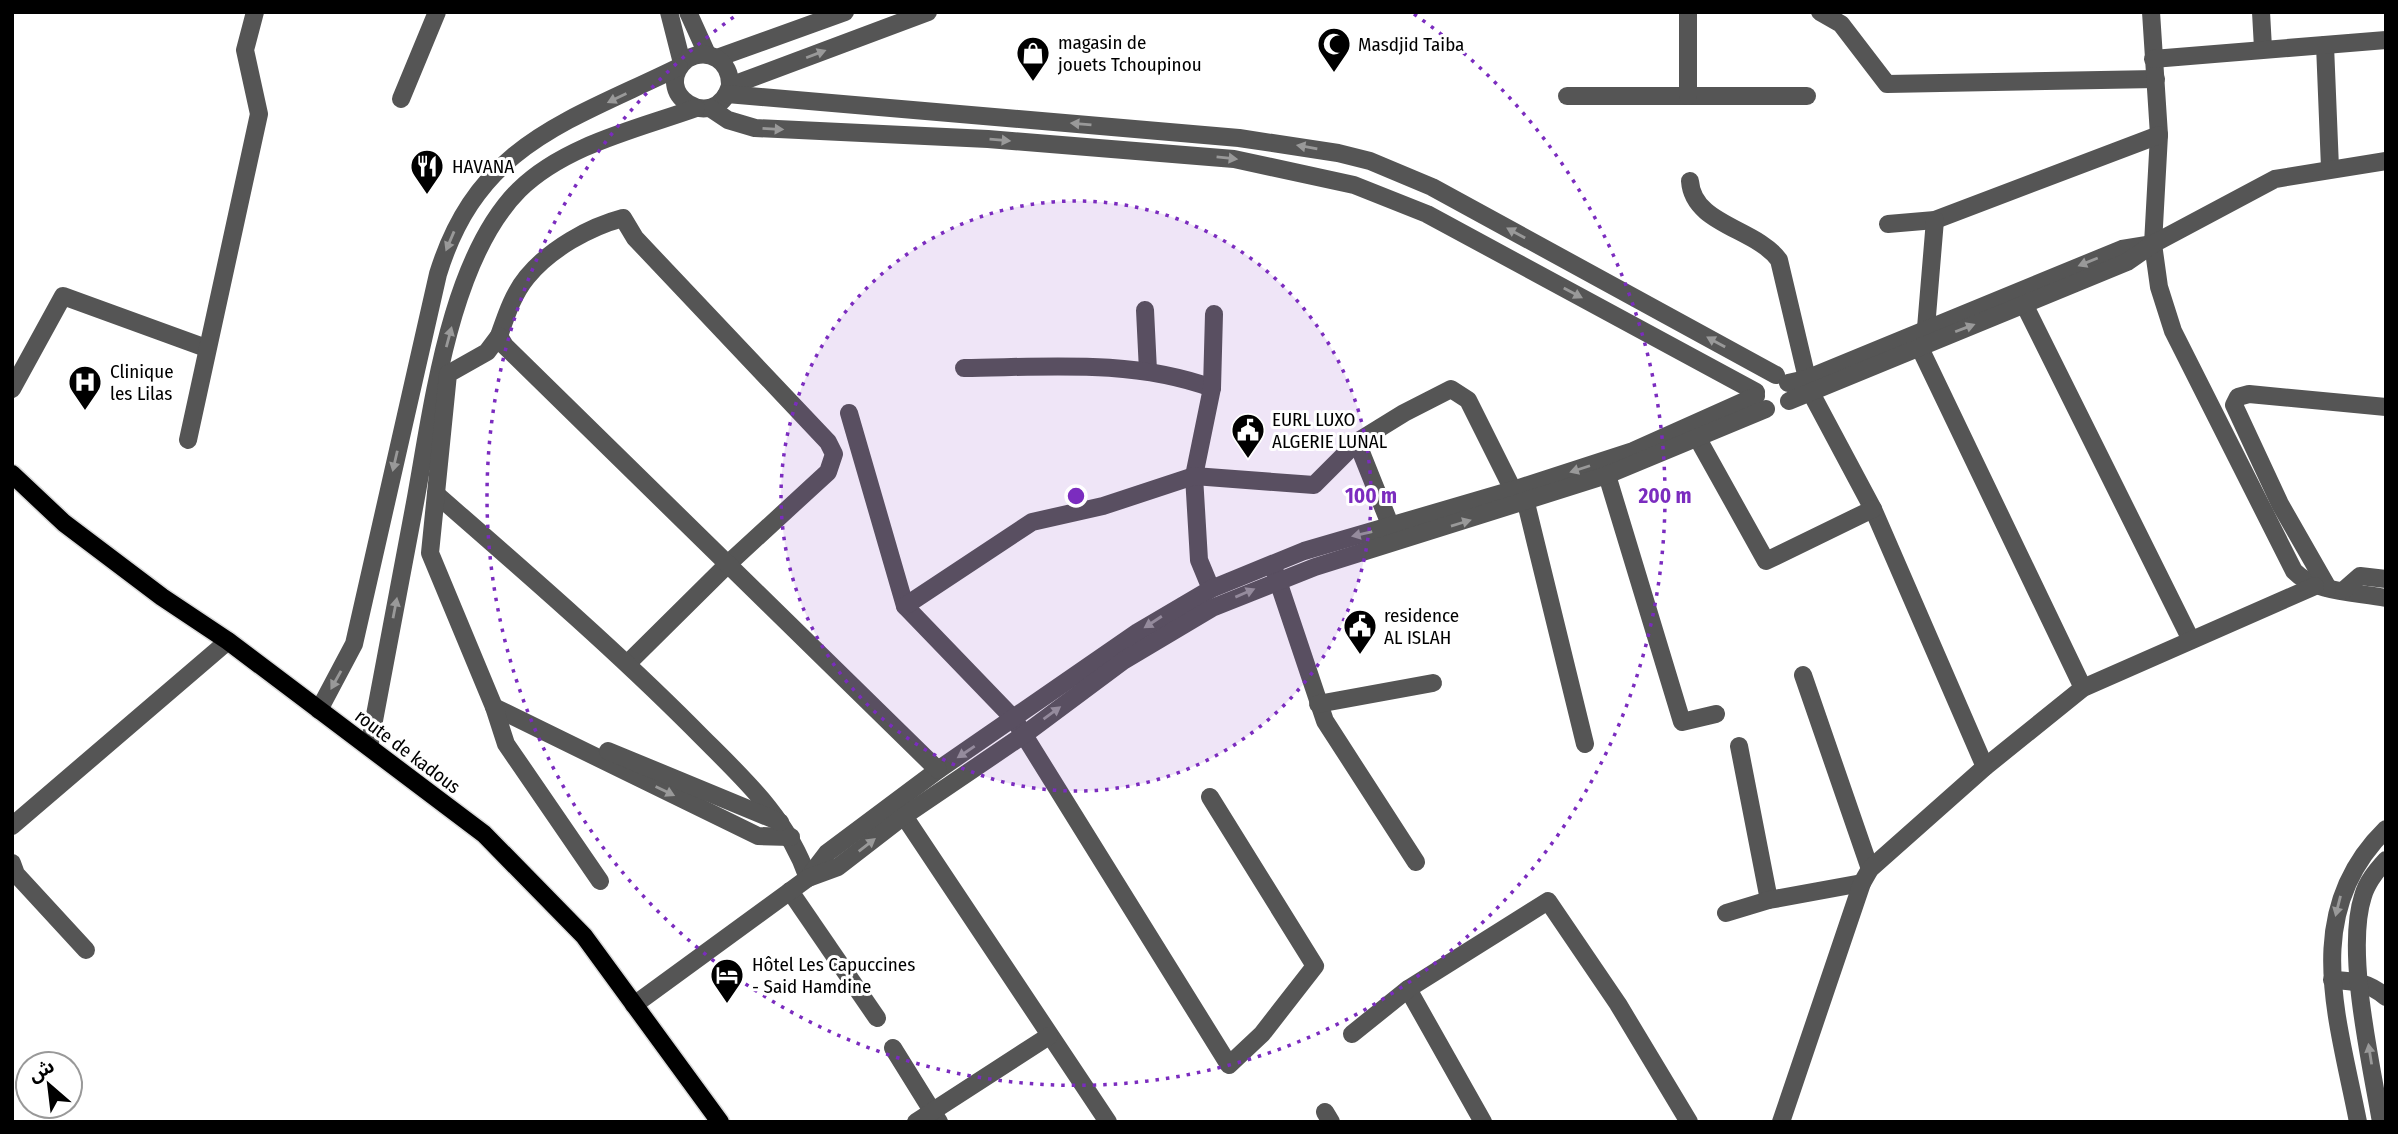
<svg xmlns="http://www.w3.org/2000/svg" width="2398" height="1134" viewBox="0 0 2398 1134" font-family="'Fira Sans Condensed','Noto Sans Arabic',sans-serif">
  <style>
    .lines { fill: none; stroke-linecap: round; stroke-linejoin: round }
    .major-casing { stroke: #dbdbdb; stroke-width: 21 }
    .minor { stroke: #555; stroke-width: 18 }
    .major { stroke: #000; stroke-width: 18 }
    .oneway { fill: #999 }
    .ring { fill: none; stroke: #7b2cbf; stroke-width: 3.5; stroke-dasharray: 3.5 7 }
    .labels { text-anchor: middle; stroke-width: 6; stroke-linejoin: round; paint-order: stroke }
    .poi-label { font-size: 19px; fill: #000; stroke: #fff; text-anchor: start }
    .street-label { font-size: 19px; fill: #000; stroke: #fff }
    .centre { fill: #7b2cbf; stroke: #fff; stroke-width: 3.5 }
    .ring-label { font-size: 21px; text-anchor: middle; font-weight: bold; fill: #7b2cbf; stroke: #fff; stroke-width: 6; stroke-linejoin: round; paint-order: stroke }
  </style>
  <rect width="100%" height="100%" fill="#fff"/>
  <g class="lines">
    <defs>
      <polyline id="major" points="12,474 64,523 162,597 228,641 484,834 584,936 720,1122"/>
    </defs>
    <use href="#major" class="major-casing"/>
    <g class="minor">
      <polyline points="669,12 682,63"/>
      <polyline points="688,12 707,54"/>
      <polyline points="1820,12 1841,24 1887,84 2156,79"/>
      <path d="M2151 12 2159 135 2153 244 2159 287 2173 331 2294 571C2315 593 2356 592 2386 598"/>
      <polyline points="2261,12 2263,48"/>
      <polyline points="2325,45 2330,168"/>
      <polyline points="717,58 845,12"/>
      <polyline points="2153,59 2386,40"/>
      <path d="M730 86C731 61 709 47 687 59 648 93 715 135 730 86L928 12"/>
      <polyline points="727,94 1239,138 1338,153 1370,161 1432,187 1776,375"/>
      <polyline points="1567,96 1807,96"/>
      <polyline points="1688,96 1688,12"/>
      <polyline points="401,99 437,12"/>
      <polyline points="710,108 728,120 755,128 988,139 1234,159 1354,185 1427,214 1756,392"/>
      <path d="M1690 181C1693 225 1756 228 1779 260L1810 391 1873 509 1985 767"/>
      <polyline points="1888,224 1935,220 2159,135"/>
      <polyline points="2025,306 2191,640"/>
      <polyline points="1145,310 1148,371"/>
      <polyline points="1926,328 1935,220"/>
      <path d="M499 336C506 316 513 294 527 277 550 249 589 227 623 218L635 238 828 442 834 454 828 472 729 563 628 663"/>
      <polyline points="1919,346 2083,688"/>
      <path d="M964 368C1048 367 1132 359 1212 388"/>
      <polyline points="1788,383 1806,379 2122,249 2153,244"/>
      <polyline points="12,389 63,296 206,348"/>
      <polyline points="1789,401 2127,262 2153,244 2275,179 2386,161"/>
      <polyline points="849,413 905,606 1014,719 1229,1065 1262,1034 1315,966 1210,797"/>
      <polyline points="1698,439 1766,561 1873,509"/>
      <polyline points="188,440 259,114 245,50 255,12"/>
      <polyline points="1357,442 1391,527"/>
      <polyline points="1607,475 1682,722 1716,714"/>
      <path d="M436 494C523 570 610 645 692 727 738 774 786 814 808 878"/>
      <polyline points="1526,503 1585,744"/>
      <polyline points="1275,572 1325,721 1416,862"/>
      <polyline points="2328,588 2280,504 2234,405 2238,397 2249,394 2386,407"/>
      <polyline points="1211,589 1199,560 1194,476 1212,388 1214,314"/>
      <polyline points="2344,590 2360,576 2386,579"/>
      <polyline points="905,606 1032,522 1103,506 1194,476 1314,485 1357,442 1404,413 1451,389 1468,400 1513,490"/>
      <polyline points="1803,675 1870,869"/>
      <polyline points="1318,704 1433,683"/>
      <polyline points="494,707 758,836 791,837"/>
      <path d="M319 710 354 644 438 274C478 144 567 122 679 67"/>
      <polyline points="1739,746 1769,900"/>
      <path d="M369 747C384 668 399 588 414 508 432 413 448 261 519 190 565 145 637 129 696 108"/>
      <polyline points="608,751 780,822"/>
      <polyline points="904,816 1108,1122"/>
      <polyline points="12,826 228,641"/>
      <polyline points="12,863 16,874 86,950"/>
      <polyline points="808,878 827,853 938,770 1138,632 1211,589 1304,551 1513,490 1633,451 1756,396"/>
      <polyline points="600,881 506,744 494,707 430,553 448,374 487,352 499,336 505,346 938,770"/>
      <polyline points="790,891 877,1018"/>
      <polyline points="1726,913 1769,900 1862,883"/>
      <path d="M2332 980C2355 981 2368 982 2386 997"/>
      <polyline points="1408,989 1483,1122"/>
      <polyline points="634,1005 808,878 838,867 904,816 1025,734 1123,661 1212,608 1315,567 1607,475 1766,409"/>
      <polyline points="1352,1034 1408,989 1548,901 1618,1004 1689,1122"/>
      <polyline points="893,1048 939,1122"/>
      <polyline points="1325,1112 1331,1122"/>
      <polyline points="916,1122 1049,1036"/>
      <polyline points="1781,1122 1862,883 1870,869 1985,767 2083,688 2315,586"/>
      <path d="M2358 1122C2338 1018 2300 913 2386 829"/>
      <path d="M2381 1122C2371 1063 2345 951 2363 896 2367 882 2376 871 2386 860"/>
    </g>
    <use href="#major" class="major"/>
  </g>
  <defs><path id="oneway-solid" d="M-6-.8H1V-3.2L6.5 0L1 3.2V.8H-6Z" transform="scale(1.75)"/></defs>
  <g class="oneway">
    <use href="#oneway-solid" transform="translate(816 54) rotate(-21)"/>
    <use href="#oneway-solid" transform="translate(617 98) rotate(154)"/>
    <use href="#oneway-solid" transform="translate(1081 124) rotate(-175)"/>
    <use href="#oneway-solid" transform="translate(773 129) rotate(3)"/>
    <use href="#oneway-solid" transform="translate(1000 140) rotate(5)"/>
    <use href="#oneway-solid" transform="translate(1307 147) rotate(-170)"/>
    <use href="#oneway-solid" transform="translate(1227 158) rotate(6)"/>
    <use href="#oneway-solid" transform="translate(1516 233) rotate(-151)"/>
    <use href="#oneway-solid" transform="translate(450 241) rotate(113)"/>
    <use href="#oneway-solid" transform="translate(2088 262) rotate(158)"/>
    <use href="#oneway-solid" transform="translate(1573 293) rotate(28)"/>
    <use href="#oneway-solid" transform="translate(1965 328) rotate(-21)"/>
    <use href="#oneway-solid" transform="translate(449 337) rotate(-75)"/>
    <use href="#oneway-solid" transform="translate(1716 342) rotate(-151)"/>
    <use href="#oneway-solid" transform="translate(395 461) rotate(103)"/>
    <use href="#oneway-solid" transform="translate(1580 469) rotate(162)"/>
    <use href="#oneway-solid" transform="translate(1461 523) rotate(-17)"/>
    <use href="#oneway-solid" transform="translate(1362 534) rotate(167)"/>
    <use href="#oneway-solid" transform="translate(1245 593) rotate(-23)"/>
    <use href="#oneway-solid" transform="translate(395 608) rotate(-79)"/>
    <use href="#oneway-solid" transform="translate(1153 622) rotate(147)"/>
    <use href="#oneway-solid" transform="translate(336 680) rotate(119)"/>
    <use href="#oneway-solid" transform="translate(1052 713) rotate(-36)"/>
    <use href="#oneway-solid" transform="translate(966 752) rotate(146)"/>
    <use href="#oneway-solid" transform="translate(665 791) rotate(26)"/>
    <use href="#oneway-solid" transform="translate(867 845) rotate(-38)"/>
    <use href="#oneway-solid" transform="translate(2338 906) rotate(104)"/>
    <use href="#oneway-solid" transform="translate(2370 1054) rotate(-99)"/>
  </g>
  <circle cx="1076" cy="496" r="295" fill="#7b2cbf" fill-opacity=".12"/>
  <g class="ring">
    <circle cx="1076" cy="496" r="295"/>
    <path d="M1414 14A589 589 0 1 1 738 14"/>
  </g>
  <defs>
    <symbol id="mosque-pin" viewBox="-11 -11 22 30"><path d="M0 17L-7.5 6A9.5 9.5 0 1 1 7.5 6Z" fill="#000" stroke="#fff"/><path d="M3.5-4.9A6 6 0 1 0 3.5 4.9A5 5 0 1 1 3.5-4.9Z" fill="#fff"/></symbol>
    <symbol id="shop-pin" viewBox="-11 -11 22 30"><path d="M0 17L-7.5 6A9.5 9.5 0 1 1 7.5 6Z" fill="#000" stroke="#fff"/><path d="M-5-2.5h2.3a2.7 3.5 0 0 1 5.4 0H5L5.5 6h-11ZM-1.5-2.5h3a1.5 2.3 0 0 0-3 0Z" fill="#fff"/></symbol>
    <symbol id="restaurant-pin" viewBox="-11 -11 22 30"><path d="M0 17L-7.5 6A9.5 9.5 0 1 1 7.5 6Z" fill="#000" stroke="#fff"/><path d="M-5-6h1v4h1v-4h1v4h1v-4h1v5L-1.5 .5V6h-2V.5L-5-1ZM5-6V6H3V1.5H1.5Q1.5-4 5-6Z" fill="#fff"/></symbol>
    <symbol id="hospital-pin" viewBox="-11 -11 22 30"><path d="M0 17L-7.5 6A9.5 9.5 0 1 1 7.5 6Z" fill="#000" stroke="#fff"/><path d="M-5-5h3v3.5h4V-5h3V5h-3V1.5h-4V5h-3Z" fill="#fff"/></symbol>
    <symbol id="civic-pin" viewBox="-11 -11 22 30"><path d="M0 17L-7.5 6A9.5 9.5 0 1 1 7.5 6Z" fill="#000" stroke="#fff"/><path d="M-.6-6.5H3V-4.5H.6V-3L4-1V1h2V6H-6V1h2V-1L-.6-3ZM-1.2 2.5V6h2.4V2.5Z" fill="#fff"/></symbol>
    <symbol id="hotel-pin" viewBox="-11 -11 22 30"><path d="M0 17L-7.5 6A9.5 9.5 0 1 1 7.5 6Z" fill="#000" stroke="#fff"/><path d="M-6-4.5h1.5V1H6V5H4.5V3h-9V5H-6ZM-4 0a1.8 1.8 0 1 1 3.6 0ZM.5 0V-2.5h3Q6-2.5 6 0Z" fill="#fff"/></symbol>
  </defs>
  <g fill-rule="evenodd">
    <use href="#mosque-pin" x="1315" y="25" width="38" height="52"/>
    <use href="#shop-pin" x="1014" y="34" width="38" height="52"/>
    <use href="#restaurant-pin" x="408" y="147" width="38" height="52"/>
    <use href="#hospital-pin" x="66" y="363" width="38" height="52"/>
    <use href="#civic-pin" x="1229" y="411" width="38" height="52"/>
    <use href="#civic-pin" x="1341" y="607" width="38" height="52"/>
    <use href="#hotel-pin" x="708" y="956" width="38" height="52"/>
  </g>
  <g class="labels">
    <g class="poi-label">
      <text x="1058" y="49">magasin de<tspan x="1058" dy="22">jouets Tchoupinou</tspan></text>
      <text x="1358" y="51">Masdjid Taiba</text>
      <text x="452" y="173">HAVANA</text>
      <text x="110" y="378">Clinique<tspan x="110" dy="22">les Lilas</tspan></text>
      <text x="1272" y="426">EURL LUXO<tspan x="1272" dy="22">ALGERIE LUNAL</tspan></text>
      <text x="1384" y="622">residence<tspan x="1384" dy="22">AL ISLAH</tspan></text>
      <text x="752" y="971">Hôtel Les Capuccines<tspan x="752" dy="22">- Said Hamdine</tspan></text>
    </g>
    <g class="street-label">
      <text transform="translate(408 751) rotate(37)" y="7">route de kadous</text>
    </g>
  </g>
  <circle cx="1076" cy="496" r="10" class="centre"/>
  <g class="ring-label">
    <text x="1371" y="503">100 m</text>
    <text x="1665" y="503">200 m</text>
  </g>
  <rect width="2398" height="1134" fill="none" stroke="#000000" stroke-width="28"/>
  <g transform="translate(49 1085) rotate(332)"><circle r="33" fill="#ffffff" stroke="#999999" stroke-width="2"/>
  <path d="M0-5L12 26L0 18L-12 26Z" fill="#000000"/>
  <text y="-10" font-size="19" font-weight="bold" text-anchor="middle" fill="#000000">ش</text>
  </g>
</svg>
